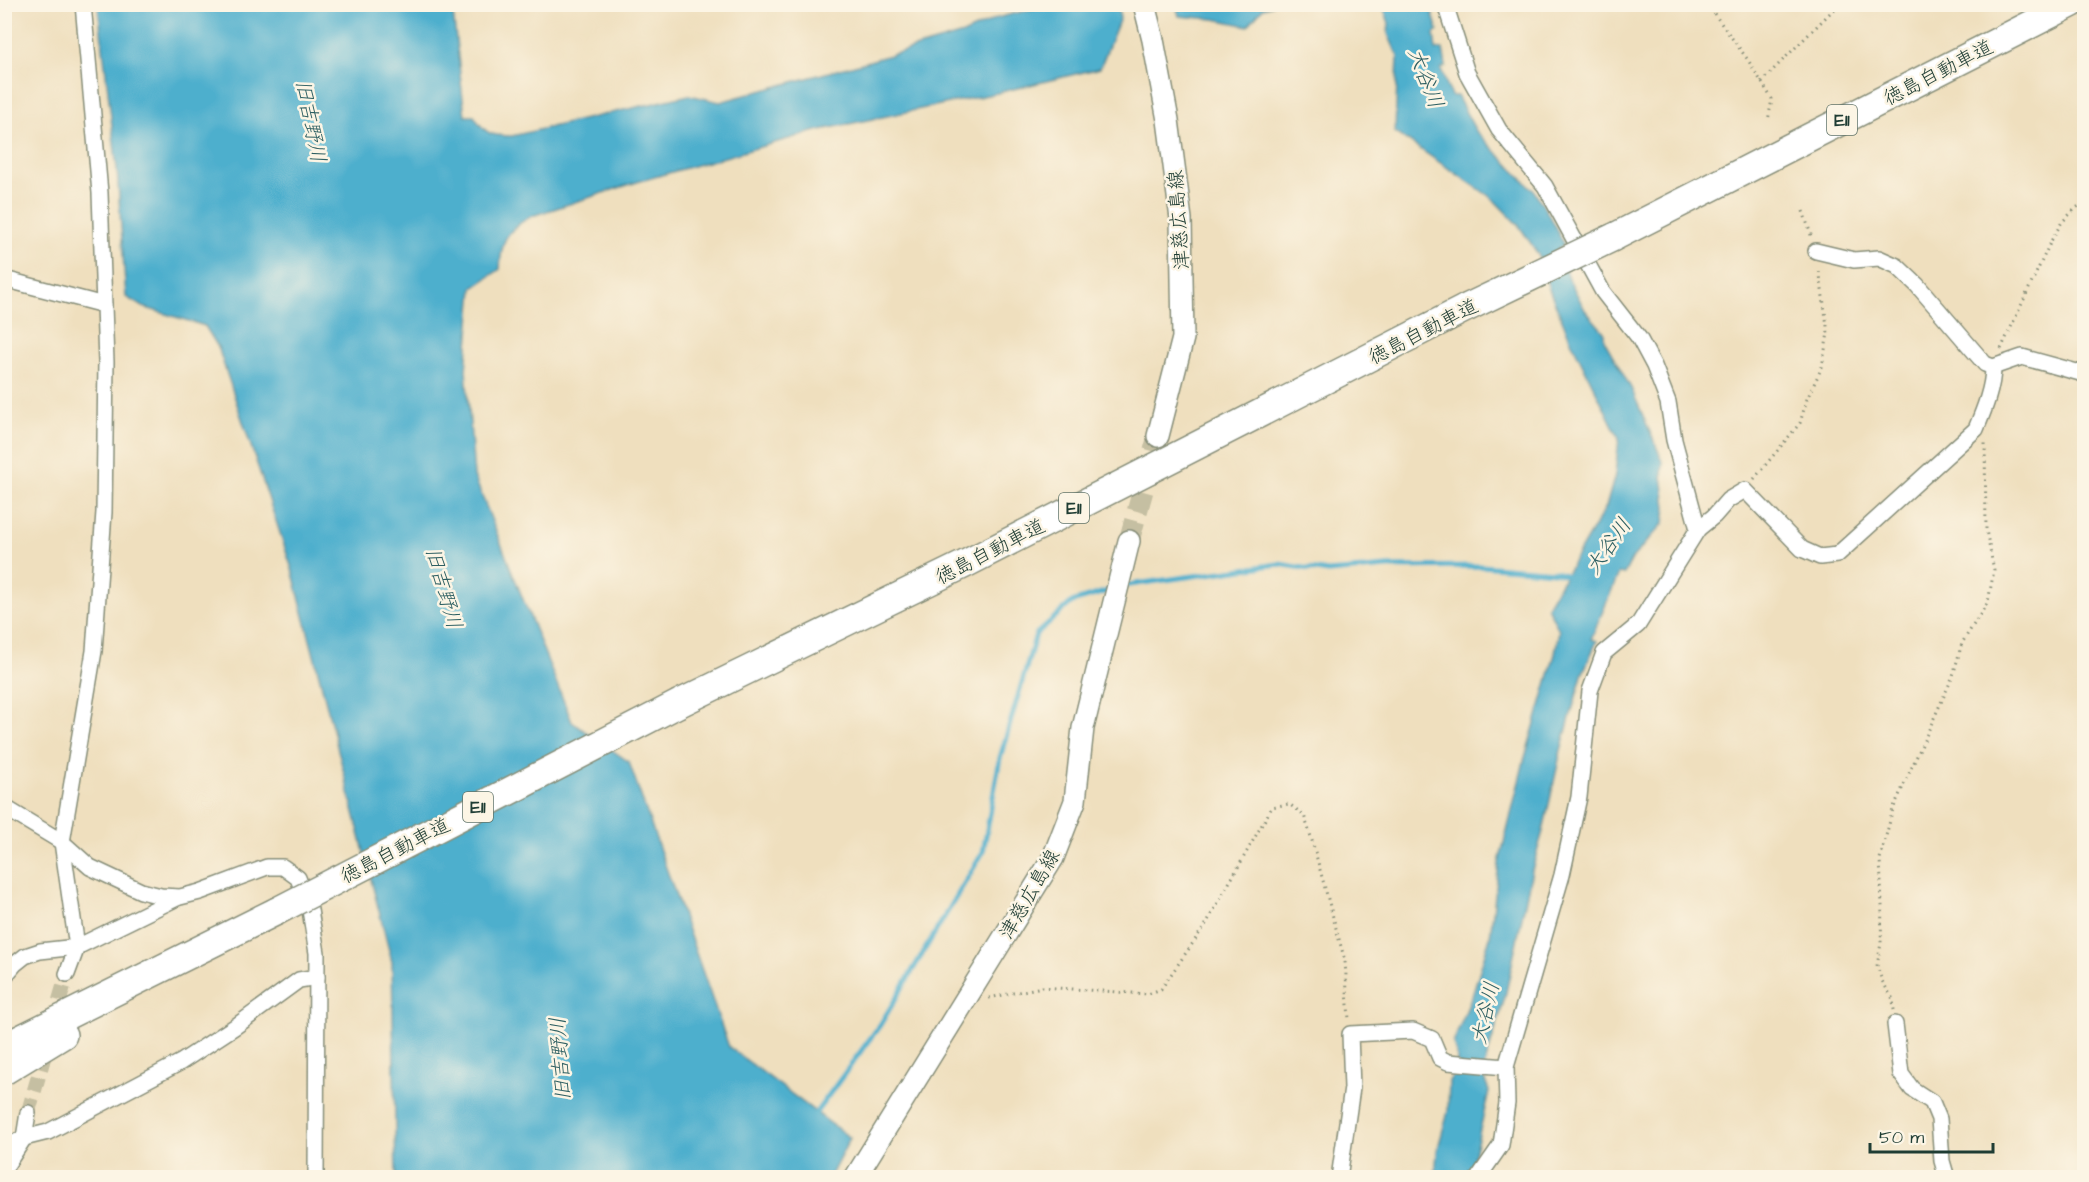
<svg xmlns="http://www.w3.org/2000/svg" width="2089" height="1182" viewBox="0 0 2089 1182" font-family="'Architects Daughter','Klee One',sans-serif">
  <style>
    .water { fill: #4eafcd; stroke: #367680; stroke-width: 1.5 }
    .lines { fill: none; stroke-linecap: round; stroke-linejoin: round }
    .stream { stroke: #4eafcd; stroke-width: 5 }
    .street-tunnel { stroke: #c5bfa2; stroke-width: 15; stroke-dasharray: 15 8; stroke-linecap: butt }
    .secondary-tunnel { stroke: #c5bfa2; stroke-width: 21; stroke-dasharray: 21 10; stroke-linecap: butt }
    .street-casing { stroke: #878e79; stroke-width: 18 }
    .secondary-casing { stroke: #878e79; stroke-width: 24 }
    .highway-casing { stroke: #878e79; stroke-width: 30 }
    .path { stroke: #878e79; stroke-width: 3; stroke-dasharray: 1.5 4.5; stroke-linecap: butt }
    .street { stroke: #fff; stroke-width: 15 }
    .secondary { stroke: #fff; stroke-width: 21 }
    .highway { stroke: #fff; stroke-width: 27 }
    .highway-bridge-casing { stroke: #878e79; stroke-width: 30; stroke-linecap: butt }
    .highway-bridge { stroke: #fff; stroke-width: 27 }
    .labels { text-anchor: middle; stroke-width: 5; stroke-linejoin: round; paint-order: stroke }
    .shield { fill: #fcf5e5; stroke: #617469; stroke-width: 1.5 }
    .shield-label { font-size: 18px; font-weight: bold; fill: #1f3d34 }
    .street-label { font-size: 20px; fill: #1f3d34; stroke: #fcf5e5 }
    .water-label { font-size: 21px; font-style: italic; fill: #2d5f62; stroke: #fcf5e5 }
  </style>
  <rect width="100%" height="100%" fill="#fcf5e5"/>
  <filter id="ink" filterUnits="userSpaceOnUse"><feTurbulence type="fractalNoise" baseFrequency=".0167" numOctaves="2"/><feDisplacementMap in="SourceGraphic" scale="12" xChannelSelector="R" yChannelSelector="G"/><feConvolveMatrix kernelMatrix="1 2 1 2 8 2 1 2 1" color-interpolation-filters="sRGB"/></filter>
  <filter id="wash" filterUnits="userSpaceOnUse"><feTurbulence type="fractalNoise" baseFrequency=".008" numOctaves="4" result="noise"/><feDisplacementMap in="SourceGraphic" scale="24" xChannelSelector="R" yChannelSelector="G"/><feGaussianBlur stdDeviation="1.35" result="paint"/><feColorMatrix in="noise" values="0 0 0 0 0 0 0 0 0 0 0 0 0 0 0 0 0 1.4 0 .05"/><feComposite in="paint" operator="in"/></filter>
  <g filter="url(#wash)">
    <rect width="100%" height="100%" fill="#efdfbe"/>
    <g class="water">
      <path d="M98 5H452L465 116H474C485 134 491 136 512 136L689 95 720 102 866 62 963 34 997 18 1048 5H1117L1120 18 1100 68 997 93 820 130 637 182 529 217C505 232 501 241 500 269L473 288 466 370 474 476 572 722 629 762 729 1047 850 1138 830 1177H396L392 962 292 569 218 347 205 326 143 307 126 297 117 169Z"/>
      <polygon points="1176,5 1176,4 1273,5 1263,8 1248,26 1214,19 1179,16"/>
      <polygon points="1372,5 1430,5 1438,31 1434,34 1436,50 1443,49 1446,66 1441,69 1451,96 1457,96 1476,131 1534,191 1552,220 1564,245 1558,248 1569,279 1585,310 1604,332 1604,340 1631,388 1663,462 1662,476 1666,507 1664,523 1633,557 1624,574 1619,573 1591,639 1597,641 1582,675 1561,750 1543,831 1532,870 1505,997 1482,1074 1489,1091 1469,1177 1435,1177 1437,1152 1448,1111 1449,1081 1456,1071 1457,1056 1453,1043 1472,996 1490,937 1499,863 1524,761 1555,654 1559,631 1547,606 1606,507 1615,475 1619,438 1572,343 1549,289 1538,254 1520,227 1492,198 1395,132 1398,57 1388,34 1389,23 1384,9"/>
    </g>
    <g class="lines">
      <g class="stream">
        <polyline points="1122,586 1279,564 1328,572 1387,567 1481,566 1555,572 1571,577"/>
        <polyline points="812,1118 880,1025 983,852 1000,758 1036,634 1072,602 1111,590"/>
      </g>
    </g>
  </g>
  <g filter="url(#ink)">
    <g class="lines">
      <g class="street-tunnel">
        <polyline points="53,1023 67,974"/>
        <polyline points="28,1113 47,1046"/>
      </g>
      <polyline class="secondary-tunnel" points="1129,541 1158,436"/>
      <defs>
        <g id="street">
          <polyline points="1445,4 1467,73 1499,130 1545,186 1603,292 1639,338 1654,366 1668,402 1674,440 1698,529"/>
          <polyline points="1816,251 1854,260 1879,258 1897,266 1917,285 1985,364 1993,367 2022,357 2084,374"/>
          <polyline points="4,279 104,305"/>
          <polyline points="4,807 62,842 90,867 141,891 161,896 180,897 200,892 267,867 283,867 298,878 310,910 317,953 316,1178"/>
          <polyline points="67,974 77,947 62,842 94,651 104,512 106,362 100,193 83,4"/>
          <polyline points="4,977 15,964 25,956 40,951 77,947 177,898"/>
          <polyline points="1895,1024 1901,1074 1912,1089 1932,1102 1939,1119 1942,1161 1947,1178"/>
          <polyline points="4,1148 24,1138 48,1132 181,1062 236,1026 299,980 317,977"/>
          <polyline points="4,1169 24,1138 28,1113"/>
          <polyline points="1339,1178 1352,1088 1350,1034 1413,1031 1432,1039 1440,1058 1448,1062 1506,1067"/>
          <path d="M1478 1178 1501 1145 1507 1103 1506 1067 1562 875 1579 797 1590 691 1604 653 1638 625 1698 529 1714 516 1728 500 1745 490 1802 549 1820 557 1837 555 1976 429C1984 410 1993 388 1993 367"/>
        </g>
        <g id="secondary">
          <polyline points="1144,4 1153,40 1168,120 1181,219 1183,338 1158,436"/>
          <polyline points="855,1178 1053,858 1075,801 1083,728 1129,541"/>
        </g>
        <g id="highway">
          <polyline points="1614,237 2071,4"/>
          <polyline points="680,703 965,564 1466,308"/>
          <polyline points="4,1047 277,911"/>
          <polyline points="4,1071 63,1035"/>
        </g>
      </defs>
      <use href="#street" class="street-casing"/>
      <use href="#secondary" class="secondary-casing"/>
      <use href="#highway" class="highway-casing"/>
      <g class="path">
        <polyline points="1707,4 1748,60 1772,99 1768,121"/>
        <polyline points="1761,82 1831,12 1842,4"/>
        <polyline points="1803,211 1812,238"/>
        <polyline points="2001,349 2051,241 2062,222 2076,208 2084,203"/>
        <polyline points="1754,479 1800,423 1807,399 1822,367 1828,333 1819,268"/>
        <polyline points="989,998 1042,987 1148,994 1161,989 1206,924 1272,807 1289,804 1304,815 1311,837 1345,961 1349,1020"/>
        <polyline points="1894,1010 1893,999 1882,981 1877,966 1881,943 1882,905 1880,859 1893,809 1953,676 1962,643 1988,602 1994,570 1986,530 1985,440"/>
      </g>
      <use href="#street" class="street"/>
      <use href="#secondary" class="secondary"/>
      <use href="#highway" class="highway"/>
      <defs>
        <g id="highway-bridge">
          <polyline points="1466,308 1614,237"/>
          <polyline points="277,911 680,703"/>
        </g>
      </defs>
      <use href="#highway-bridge" class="highway-bridge-casing"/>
      <use href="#highway-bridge" class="highway-bridge"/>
    </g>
  </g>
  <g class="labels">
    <g class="shield">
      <rect x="1827" y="105" width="30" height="30" rx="4.5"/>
      <rect x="1059" y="493" width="30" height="30" rx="4.5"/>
      <rect x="463" y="792" width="30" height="30" rx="4.5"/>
    </g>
    <g class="shield-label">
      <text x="1842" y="126">E11</text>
      <text x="1074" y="514">E11</text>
      <text x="478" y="813">E11</text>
    </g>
    <g class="street-label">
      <text transform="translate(1938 72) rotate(-27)" y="7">徳島自動車道</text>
      <text transform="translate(1178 220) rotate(-94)" y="7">津慈広島線</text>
      <text transform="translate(1423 331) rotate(-27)" y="7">徳島自動車道</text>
      <text transform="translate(990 551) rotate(-27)" y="7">徳島自動車道</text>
      <text transform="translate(395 850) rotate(-27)" y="7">徳島自動車道</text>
      <text transform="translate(1029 894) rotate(-60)" y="7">津慈広島線</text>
    </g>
    <g class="water-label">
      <text transform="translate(1426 78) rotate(69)" y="7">大谷川</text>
      <text transform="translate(311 121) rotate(79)" y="7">旧吉野川</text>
      <text transform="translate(1608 546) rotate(-55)" y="7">大谷川</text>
      <text transform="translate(444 588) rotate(74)" y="7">旧吉野川</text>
      <text transform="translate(1485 1013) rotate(-77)" y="7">大谷川</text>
      <text transform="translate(560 1059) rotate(-94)" y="7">旧吉野川</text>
    </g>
  </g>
  <rect width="2089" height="1182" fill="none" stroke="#fcf5e5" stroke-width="24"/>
  <path d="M1870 1143v9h123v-9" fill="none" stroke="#1f3d34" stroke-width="3"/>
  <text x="1879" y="1143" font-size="18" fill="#1f3d34" stroke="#fcf5e5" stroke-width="4.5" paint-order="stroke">50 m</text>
</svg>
